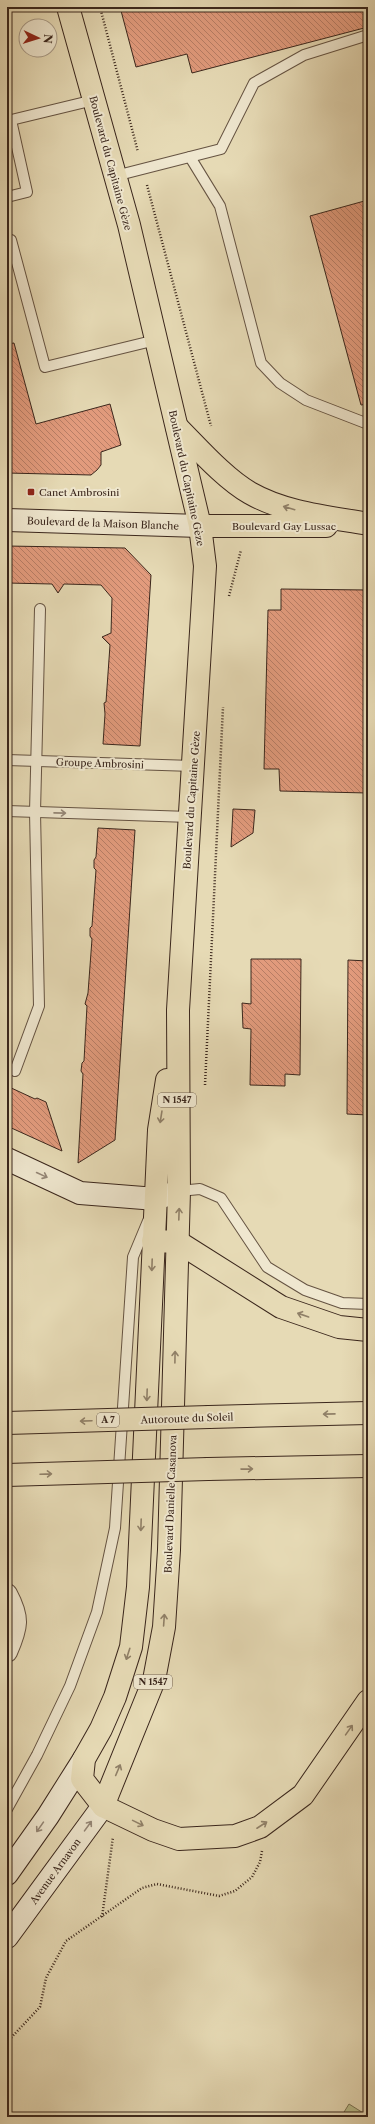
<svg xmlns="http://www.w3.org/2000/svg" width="375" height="2124" viewBox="0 0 375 2124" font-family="'Libre Caslon Text',serif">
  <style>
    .grass { fill: #b9be8b; stroke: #7a7254 }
    .building { fill: url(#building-back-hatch); stroke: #3a261c }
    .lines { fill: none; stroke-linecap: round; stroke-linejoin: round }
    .lane-casing { stroke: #655342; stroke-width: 12 }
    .street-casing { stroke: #655342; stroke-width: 22 }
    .secondary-casing { stroke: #3a261c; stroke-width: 24 }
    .primary-casing { stroke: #3a261c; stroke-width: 24 }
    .highway-casing { stroke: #3a261c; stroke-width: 24 }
    .path { stroke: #3a261c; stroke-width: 2.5; stroke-dasharray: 1 2; stroke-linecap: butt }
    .lane { stroke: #efe7cf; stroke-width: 10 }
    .street { stroke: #efe7cf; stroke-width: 20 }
    .secondary { stroke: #efe7cf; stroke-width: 22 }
    .primary { stroke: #e6dab5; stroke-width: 22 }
    .highway { stroke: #e6dab5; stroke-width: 22 }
    .highway-bridge-casing { stroke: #3a261c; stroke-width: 24; stroke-linecap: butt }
    .highway-bridge { stroke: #e6dab5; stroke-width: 22 }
    .oneway { stroke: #908068 }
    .oneway2 { stroke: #948676 }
    .poi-dot { fill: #8f2418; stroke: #efe7cf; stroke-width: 1.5 }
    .labels { text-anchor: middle; stroke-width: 4; stroke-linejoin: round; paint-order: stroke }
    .shield { fill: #efe7cf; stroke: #706052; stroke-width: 1 }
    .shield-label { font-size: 9px; font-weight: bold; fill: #3a261c }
    .street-label { font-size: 10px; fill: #3a261c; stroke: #efe7cf }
    .poi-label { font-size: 10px; fill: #3a261c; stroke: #efe7cf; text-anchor: start }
  </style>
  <defs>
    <pattern id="building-back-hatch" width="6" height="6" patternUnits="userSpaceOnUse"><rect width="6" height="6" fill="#e29b7d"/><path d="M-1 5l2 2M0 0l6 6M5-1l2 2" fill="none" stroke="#b87e66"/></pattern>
  </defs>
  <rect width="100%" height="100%" fill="#e6dab5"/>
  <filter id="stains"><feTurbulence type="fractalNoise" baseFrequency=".005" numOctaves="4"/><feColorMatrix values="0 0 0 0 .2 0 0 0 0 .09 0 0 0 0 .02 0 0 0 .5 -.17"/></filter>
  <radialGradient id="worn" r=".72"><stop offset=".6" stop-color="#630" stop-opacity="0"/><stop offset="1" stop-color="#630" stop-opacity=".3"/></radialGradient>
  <polygon class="grass" points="349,2104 368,2116 368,2117 341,2117"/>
  <g class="building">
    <polygon points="120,7 368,7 368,27 192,73 187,54 136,67"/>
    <polygon points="368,200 368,404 361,405 310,216"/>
    <polygon points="14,343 36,424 110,404 121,445 101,452 101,465 97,470 91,475 7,473 7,344"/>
    <polygon points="7,546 125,548 151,575 140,746 103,744 105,714 104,703 106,702 110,645 102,637 111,633 112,598 101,585 64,584 58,593 52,584 7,583"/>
    <polygon points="281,589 368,590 368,793 280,791 279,769 264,769 268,610 281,610"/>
    <polygon points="233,809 255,810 253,833 231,847"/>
    <polygon points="98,828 135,830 115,1140 78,1163 83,1074 81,1071 82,1063 84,1061 87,1006 85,1004 88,993 92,939 90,936 90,928 92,926 96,870 94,868 94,860 96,857"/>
    <polygon points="251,959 301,959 300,1075 285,1074 285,1086 250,1085 251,1029 243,1028 242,1003 251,1004"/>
    <polygon points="348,960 368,961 368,1115 347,1114"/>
    <polygon points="7,1086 35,1099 37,1098 46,1102 62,1151 7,1126"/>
  </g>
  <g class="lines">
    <defs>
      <g id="lane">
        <polyline points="7,121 94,100"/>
        <polyline points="190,157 220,206 261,363 280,383 306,400 368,424"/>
        <polyline points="115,176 221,149 254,83 304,55 368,35"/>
        <polyline points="7,197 27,192 11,120"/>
        <polyline points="11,240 45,367 156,340"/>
        <polyline points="7,760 193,766"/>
        <polyline points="7,811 190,817"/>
        <polyline points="15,1071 39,1006 35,812 40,609"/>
        <polyline points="179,1191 200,1189 221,1198 267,1267 305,1290 342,1303 368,1304"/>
        <polyline points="7,1809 37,1755 70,1686 97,1612 115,1528 133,1257 148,1221"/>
      </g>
      <path id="street" d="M7 1594C20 1618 18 1627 7 1652"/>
      <g id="secondary">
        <polyline points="7,520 200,526"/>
        <polyline points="7,1159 80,1193 156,1199 173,1193"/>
        <polyline points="7,1874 48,1816 84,1759"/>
        <polyline points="7,1937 103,1806"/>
      </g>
      <g id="primary">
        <polyline points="68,7 129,225 200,526 205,566 178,1010 179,1191 169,1550 164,1627 154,1680 103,1806"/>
        <path d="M177 427C197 447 225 479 250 493 285 513 329 517 368 524"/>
        <polyline points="200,526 326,526"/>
        <polyline points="167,1080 159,1130 138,1587 131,1647 115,1697 101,1729 84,1759 82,1779 103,1806 153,1830 179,1839 235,1836 260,1827 303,1795 368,1701"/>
      </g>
      <g id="highway">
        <polyline points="153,1241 178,1242 281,1307 339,1327 368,1330"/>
        <polyline points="209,1417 368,1413"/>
        <polyline points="208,1469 368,1466"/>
      </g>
    </defs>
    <use href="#lane" class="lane-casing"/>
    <use href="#street" class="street-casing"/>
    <use href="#secondary" class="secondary-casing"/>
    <use href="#primary" class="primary-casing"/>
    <use href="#highway" class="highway-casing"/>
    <g class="path">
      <polyline points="100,7 138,152"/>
      <polyline points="147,185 211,426"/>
      <polyline points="229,596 241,550"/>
      <polyline points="205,1085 223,707"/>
      <polyline points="102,1917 113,1837"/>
      <polyline points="7,2042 40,2007 46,1978 66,1941 142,1888 157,1884 219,1896 235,1891 252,1877 260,1862 262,1851"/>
    </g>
    <use href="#lane" class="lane"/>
    <use href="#street" class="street"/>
    <use href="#secondary" class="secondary"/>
    <use href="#primary" class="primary"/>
    <use href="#highway" class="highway"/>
    <defs>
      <g id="highway-bridge">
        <polyline points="7,1423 209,1417"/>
        <polyline points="7,1475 208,1469"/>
      </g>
    </defs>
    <use href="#highway-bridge" class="highway-bridge-casing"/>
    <use href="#highway-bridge" class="highway-bridge"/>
  </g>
  <defs><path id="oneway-shaft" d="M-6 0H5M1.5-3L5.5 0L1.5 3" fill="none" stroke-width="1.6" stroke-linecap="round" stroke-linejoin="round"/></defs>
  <g class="oneway">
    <use href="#oneway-shaft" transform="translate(289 508) rotate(-164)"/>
    <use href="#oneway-shaft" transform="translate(161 1117) rotate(99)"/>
    <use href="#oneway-shaft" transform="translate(179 1214) rotate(-88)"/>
    <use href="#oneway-shaft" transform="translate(152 1265) rotate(92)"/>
    <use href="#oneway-shaft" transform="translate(303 1315) rotate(-161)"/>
    <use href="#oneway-shaft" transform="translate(175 1357) rotate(-89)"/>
    <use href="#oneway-shaft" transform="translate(147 1395) rotate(92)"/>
    <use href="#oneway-shaft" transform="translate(329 1414) rotate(179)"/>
    <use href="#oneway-shaft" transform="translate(86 1421) rotate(178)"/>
    <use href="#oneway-shaft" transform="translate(247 1469) rotate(-1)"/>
    <use href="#oneway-shaft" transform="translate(46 1474) rotate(-2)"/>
    <use href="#oneway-shaft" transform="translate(141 1525) rotate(92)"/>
    <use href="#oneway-shaft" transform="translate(164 1620) rotate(-86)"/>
    <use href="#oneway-shaft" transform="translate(128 1654) rotate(108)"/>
    <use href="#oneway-shaft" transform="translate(349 1730) rotate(-55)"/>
    <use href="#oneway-shaft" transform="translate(118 1770) rotate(-67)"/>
    <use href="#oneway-shaft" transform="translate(138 1823) rotate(26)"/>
    <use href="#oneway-shaft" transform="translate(262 1825) rotate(-33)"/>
  </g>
  <g class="oneway2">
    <use href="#oneway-shaft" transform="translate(60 813) rotate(1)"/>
    <use href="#oneway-shaft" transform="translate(42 1175) rotate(25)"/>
    <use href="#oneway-shaft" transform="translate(88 1826) rotate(-54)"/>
    <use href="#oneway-shaft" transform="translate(40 1827) rotate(125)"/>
  </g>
  <rect class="poi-dot" x="27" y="488" width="8" height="8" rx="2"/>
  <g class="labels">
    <g class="shield">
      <rect x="158" y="1093" width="38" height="14" rx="3"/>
      <rect x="97" y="1413" width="22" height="14" rx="3"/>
      <rect x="134" y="1675" width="38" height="14" rx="3"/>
    </g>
    <g class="shield-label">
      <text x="177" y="1103">N 1547</text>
      <text x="108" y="1423">A 7</text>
      <text x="153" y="1685">N 1547</text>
    </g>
    <g class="street-label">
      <text transform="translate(111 163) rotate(75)" y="4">Boulevard du Capitaine Gèze</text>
      <text transform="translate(187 478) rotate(78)" y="4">Boulevard du Capitaine Gèze</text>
      <text transform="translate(103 523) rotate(2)" y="4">Boulevard de la Maison Blanche</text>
      <text x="284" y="530">Boulevard Gay Lussac</text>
      <text transform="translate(100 763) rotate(2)" y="4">Groupe Ambrosini</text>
      <text transform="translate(191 800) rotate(-86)" y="4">Boulevard du Capitaine Gèze</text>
      <text transform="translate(187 1418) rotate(-2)" y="4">Autoroute du Soleil</text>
      <text transform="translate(170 1504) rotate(-88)" y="4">Boulevard Danielle Casanova</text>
      <text transform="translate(55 1871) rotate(-54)" y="4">Avenue Arnavon</text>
    </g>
    <g class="poi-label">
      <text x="39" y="496">Canet Ambrosini</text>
    </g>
  </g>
  <rect width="375" height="2124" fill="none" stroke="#e6dab5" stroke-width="24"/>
  <rect x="8" y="8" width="359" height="2108" fill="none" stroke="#3a261c" stroke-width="2"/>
  <rect x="12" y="12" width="351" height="2100" fill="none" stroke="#3a261c"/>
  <g transform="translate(38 38) rotate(94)"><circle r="19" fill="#efe7cf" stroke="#a79a87"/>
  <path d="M0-3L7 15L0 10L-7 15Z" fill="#8f2418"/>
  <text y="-6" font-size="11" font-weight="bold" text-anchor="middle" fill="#3a261c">N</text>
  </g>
  <rect width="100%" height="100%" filter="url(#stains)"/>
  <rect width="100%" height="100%" fill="url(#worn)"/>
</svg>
